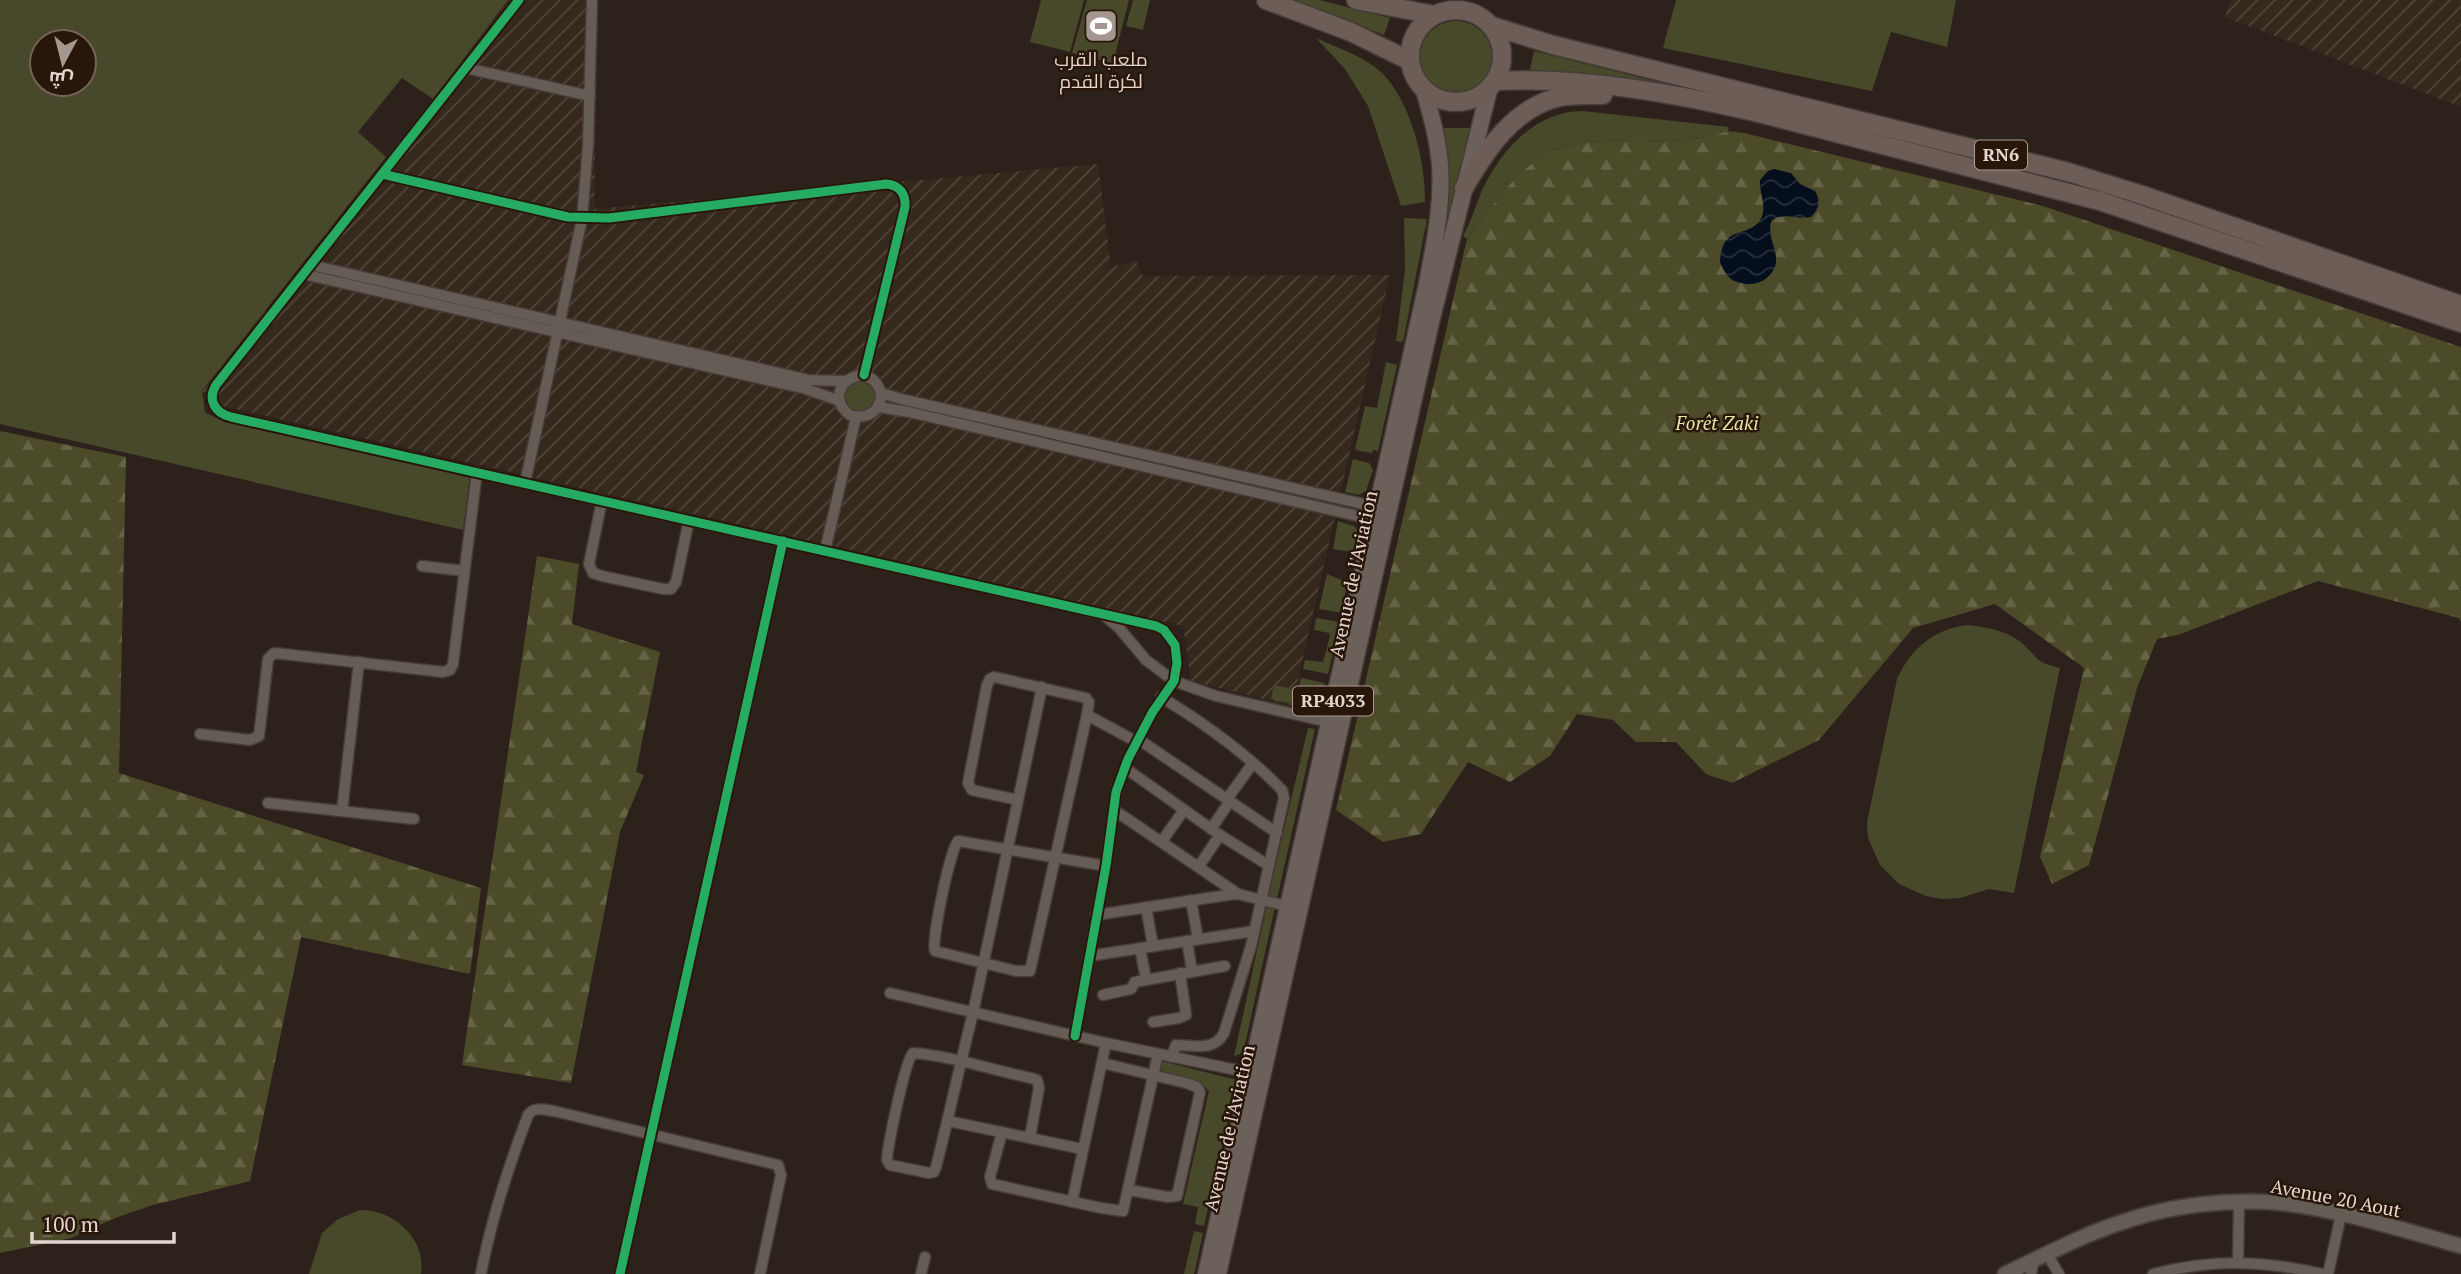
<svg xmlns="http://www.w3.org/2000/svg" width="2461" height="1274" viewBox="0 0 2461 1274" font-family="'PT Serif',Cairo,serif">
  <style>
    .industrial { fill: url(#industrial-furrows) }
    .green { fill: #48482a; fill-rule: evenodd }
    .forest { fill: url(#forest-firs) }
    .water { fill: url(#water-waves) }
    .lines { fill: none; stroke-linecap: round; stroke-linejoin: round }
    .street-casing { stroke: #463c37; stroke-width: 13 }
    .secondary-casing { stroke: #463c37; stroke-width: 18 }
    .primary-casing { stroke: #463c37; stroke-width: 19 }
    .highway-casing { stroke: #463c37; stroke-width: 21 }
    .street { stroke: #655c56; stroke-width: 10 }
    .secondary { stroke: #655c56; stroke-width: 14 }
    .primary { stroke: #6c605a; stroke-width: 16 }
    .highway { stroke: #6d5d57; stroke-width: 18 }
    .cycleway-casing { stroke: #29160a; stroke-width: 13 }
    .cycleway { stroke: #26ab63; stroke-width: 9 }
    .labels { text-anchor: middle; stroke-width: 5; stroke-linejoin: round; paint-order: stroke }
    .shield { fill: #29160a; stroke: #ac9c93; stroke-width: 2 }
    .shield-label { font-size: 18px; font-weight: bold; fill: #e4d6ce }
    .poi-label { font-size: 19px; fill: #e4d6ce; stroke: #29160a }
    .park-label { font-size: 19px; font-style: italic; fill: #e1e5a2; stroke: #29160a }
    .street-label { font-size: 19px; fill: #e4d6ce; stroke: #29160a }
  </style>
  <defs>
    <pattern id="industrial-furrows" width="10" height="10" patternUnits="userSpaceOnUse" patternTransform="scale(1.75)"><rect width="10" height="10" fill="#35281c"/><path d="M-1 1l2-2M0 10L10 0M9 11l2-2" fill="none" stroke="#52463c"/></pattern>
    <pattern id="forest-firs" width="22" height="20" patternUnits="userSpaceOnUse" patternTransform="scale(1.75)"><rect width="22" height="20" fill="#4b4b29"/><path d="M5 1l3.5 6h-7zM16 11l3.5 6h-7z" fill="#656447"/></pattern>
    <pattern id="water-waves" width="16" height="10" patternUnits="userSpaceOnUse" patternTransform="scale(1.75)"><rect width="16" height="10" fill="#040e1c"/><path d="M0 5q4-4 8 0t8 0" fill="none" stroke="#28303c"/></pattern>
  </defs>
  <rect width="100%" height="100%" fill="#2d211b"/>
  <g class="industrial">
    <polygon points="508,0 598,0 594,209 1098,164 1111,267 1136,261 1143,276 1390,275 1292,706 1191,681 1183,626 218,405 202,391 433,99"/>
    <polygon points="2231,0 2461,0 2461,107 2225,17"/>
  </g>
  <g class="green">
    <path d="M0 0H508L433 99 402 78 358 132 386 157 202 391 205 412 224 422 470 474 463 530 0 424ZM42 42H84V84H42Z"/>
    <polygon points="1041,0 1084,0 1070,52 1030,42"/>
    <polygon points="1087,0 1129,0 1113,63 1072,53"/>
    <polygon points="1133,0 1150,0 1143,30 1126,26"/>
    <polygon points="1294,0 1319,0 1390,18 1384,35"/>
    <polygon points="1676,0 1956,0 1947,47 1891,32 1872,91 1663,48"/>
    <circle cx="1456" cy="57" r="36"/>
    <path d="M1316 38C1335 47 1358 54 1375 67 1409 92 1426 161 1425 202L1401 206 1368 106 1345 69Z"/>
    <polygon points="1534,51 1678,87 1530,70"/>
    <path d="M1583 111 1729 127 1728 131C1709 137 1690 141 1670 141 1621 143 1572 132 1530 165 1505 185 1487 214 1467 239L1463 236C1472 220 1476 203 1484 186 1504 147 1537 111 1583 111Z"/>
    <polygon points="1441,128 1472,128 1442,256 1438,255 1448,189"/>
    <polygon points="1404,218 1427,219 1403,342 1396,341 1405,271"/>
    <polygon points="1386,362 1397,365 1378,451 1373,450 1372,453 1355,450 1365,406 1377,408"/>
    <circle cx="860" cy="396" r="15"/>
    <polygon points="1047,436 1339,506 1046,439"/>
    <polygon points="1353,459 1369,463 1373,470 1366,491 1359,495 1345,492"/>
    <polygon points="1338,521 1354,526 1357,530 1355,549 1352,552 1333,549"/>
    <polygon points="1327,574 1347,582 1342,613 1319,609"/>
    <polygon points="1316,618 1340,622 1328,674 1303,669 1305,660 1323,662 1330,636 1329,633 1314,630"/>
    <path d="M1967 625C1986 627 2010 631 2024 645 2042 662 2034 661 2060 668L2014 893 1989 889 1960 898 1942 899 1926 896 1899 884 1880 865 1868 838 1867 822 1897 679C1911 649 1932 630 1967 625Z"/>
    <polygon points="1301,678 1325,683 1320,710 1271,699 1274,685 1298,690"/>
    <polygon points="1308,728 1315,729 1277,899 1268,897"/>
    <polygon points="1267,905 1275,907 1244,1049 1240,1054 1234,1056"/>
    <polygon points="1161,1061 1237,1080 1204,1226 1195,1224 1198,1207 1183,1204 1209,1091 1199,1082 1158,1073"/>
    <path d="M360 1210C394 1210 426 1238 421 1274H309L322 1233 338 1219Z"/>
    <polygon points="1194,1231 1203,1233 1194,1274 1184,1274"/>
  </g>
  <g class="forest">
    <path d="M1728 131 1744 133 2043 206 2461 347V622L2459 618 2318 581 2178 635 2157 639 2137 688 2089 865 2052 884 2040 857 2084 668 1995 604 1913 628 1819 740 1732 783 1706 774 1676 742H1636L1613 720 1577 714 1550 756 1510 782 1468 762 1421 834 1383 842 1336 810 1467 239C1487 214 1505 185 1530 165 1572 132 1621 143 1670 141 1690 141 1709 137 1728 131Z"/>
    <polygon points="0,431 126,457 119,773 481,888 470,974 301,937 250,1181 153,1205 115,1218 71,1238 0,1253"/>
    <polygon points="537,556 579,564 572,624 660,652 636,772 644,775 620,832 571,1083 462,1065"/>
  </g>
  <path class="water" d="M1774 169 1791 173 1800 184 1815 191C1821 201 1819 209 1811 217 1797 220 1785 212 1772 220 1763 240 1791 261 1764 280 1756 285 1746 285 1737 282 1728 279 1724 272 1720 262 1722 223 1748 239 1760 220 1768 208 1759 193 1760 180L1768 171Z"/>
  <g class="lines">
    <defs>
      <g id="street">
        <path d="M519 0 216 385C207 400 215 413 231 417L1156 626 1164 630 1175 645 1177 663 1174 681 1152 713 1128 759 1116 792 1106 866 1075 1036"/>
        <polyline points="466,68 590,96"/>
        <path d="M382 174 568 217 609 218 886 184C899 185 906 193 905 207L864 375"/>
        <polyline points="311,265 809,380 845,381"/>
        <polyline points="303,274 806,389 840,401"/>
        <path d="M881 393C881 411 868 420 850 415 817 391 868 353 881 393L901 399 1381 508"/>
        <polyline points="878,407 909,412 1379,521"/>
        <polyline points="525,483 582,219 588,145 592,0"/>
        <polyline points="602,500 589,564 593,573 602,576 663,589 671,589 676,582 689,520"/>
        <polyline points="825,551 856,417"/>
        <polyline points="422,566 464,571"/>
        <polyline points="1105,616 1119,628 1146,660 1174,681 1216,696 1328,722"/>
        <path d="M1161 697C1204 723 1247 754 1282 790L1284 798 1251 946 1224 1033C1214 1052 1194 1045 1176 1045L1171 1057"/>
        <polyline points="1087,715 1137,742"/>
        <polyline points="200,734 250,740 259,736 268,659 274,653 443,672 450,670 453,664 477,472"/>
        <polyline points="1138,739 1277,833"/>
        <polyline points="1125,768 1220,835 1268,865"/>
        <polyline points="1227,799 1253,763"/>
        <path d="M1018 800 972 790 968 783 987 685 990 679 994 677 1086 698 1089 702 1087 715 1030 971H1016L935 951C931 941 950 850 958 841L1106 866"/>
        <polyline points="268,803 414,819"/>
        <polyline points="1114,810 1238,894"/>
        <polyline points="342,811 359,662"/>
        <polyline points="1211,829 1230,801"/>
        <polyline points="1162,841 1184,810"/>
        <polyline points="1199,866 1220,835"/>
        <polyline points="1191,900 1198,939"/>
        <polyline points="1146,907 1153,946"/>
        <polyline points="1096,915 1228,895 1238,894 1287,906"/>
        <polyline points="1187,941 1192,971"/>
        <polyline points="1140,948 1146,979"/>
        <polyline points="1089,956 1254,931"/>
        <polyline points="890,993 1106,1043 1251,1073"/>
        <polyline points="1103,995 1131,989 1135,982 1140,981 1225,966"/>
        <polyline points="1153,1022 1179,1018 1186,1015 1180,973"/>
        <polyline points="1102,1063 1186,1083 1197,1087 1200,1092 1177,1196 1168,1197 1129,1190"/>
        <polyline points="948,1121 1082,1149"/>
        <polyline points="1002,1132 990,1177 992,1184 1101,1208 1123,1211 1158,1054"/>
        <path d="M1030 1137 1039 1088 1037 1080 1031 1078C992 1070 952 1056 913 1053 905 1061 888 1144 887 1160L890 1165 929 1173 934 1172 936 1167C949 1116 960 1064 973 1013L1042 687"/>
        <polyline points="1072,1202 1106,1043"/>
        <polyline points="2047,1254 2059,1274"/>
        <polyline points="2238,1261 2239,1203"/>
        <path d="M481 1274C491 1219 508 1168 528 1115 534 1106 545 1110 554 1111L778 1165 781 1175 760 1274"/>
        <polyline points="620,1274 783,541"/>
        <polyline points="921,1274 925,1257"/>
        <polyline points="2031,1274 2034,1260"/>
        <path d="M2153 1274C2213 1259 2262 1260 2322 1274"/>
        <polyline points="2328,1274 2341,1215"/>
      </g>
      <path id="secondary" d="M2005 1274C2047 1254 2088 1232 2132 1219 2174 1205 2225 1200 2269 1202 2328 1206 2403 1230 2461 1246"/>
      <g id="primary">
        <path d="M1206 1274 1427 284C1434 245 1443 205 1440 165 1438 139 1431 115 1424 90"/>
        <polyline points="1218,1274 1431,322 1489,90"/>
      </g>
      <g id="highway">
        <polyline points="1266,0 1351,32 1410,61"/>
        <polyline points="1356,0 1434,15"/>
        <circle cx="1456" cy="56" r="46"/>
        <polyline points="1492,26 1553,45 2068,172 2139,194 2461,305"/>
        <path d="M1496 81C1579 76 1674 93 1755 112L2100 201 2461 323"/>
        <path d="M1464 188C1486 150 1514 107 1560 97 1574 94 1589 95 1603 95"/>
      </g>
    </defs>
    <use href="#street" class="street-casing"/>
    <use href="#secondary" class="secondary-casing"/>
    <use href="#primary" class="primary-casing"/>
    <use href="#highway" class="highway-casing"/>
    <use href="#street" class="street"/>
    <use href="#secondary" class="secondary"/>
    <use href="#primary" class="primary"/>
    <use href="#highway" class="highway"/>
    <defs>
      <g id="cycleway">
        <path d="M519 0 216 385C207 400 215 413 231 417L1156 626 1164 630 1175 645 1177 663 1174 681 1152 713 1128 759 1116 792 1106 866 1075 1036"/>
        <path d="M382 174 568 217 609 218 886 184C899 185 906 193 905 207L864 375"/>
        <polyline points="620,1274 783,541"/>
      </g>
    </defs>
    <use href="#cycleway" class="cycleway-casing"/>
    <use href="#cycleway" class="cycleway"/>
  </g>
  <defs>
    <symbol id="stadium-square" viewBox="-11 -11 22 22"><rect x="-9" y="-9" width="18" height="18" rx="4" fill="#a4978f" stroke="#29160a"/><path d="M0-5a6.5 5 0 1 0 0 10a6.5 5 0 1 0 0-10ZM-3.5-1.8h7v3.6h-7Z" fill="#fff"/></symbol>
  </defs>
  <g fill-rule="evenodd">
    <use href="#stadium-square" x="1082" y="7" width="38" height="38"/>
  </g>
  <g class="labels">
    <g class="shield">
      <rect x="1975" y="140.5" width="52" height="29" rx="5"/>
      <rect x="1293" y="686.5" width="80" height="29" rx="5"/>
    </g>
    <g class="shield-label">
      <text x="2001" y="161">RN6</text>
      <text x="1333" y="707">RP4033</text>
    </g>
    <g class="poi-label">
      <text x="1101" y="66">ملعب القرب<tspan x="1101" dy="22">لكرة القدم</tspan></text>
    </g>
    <g class="park-label">
      <text x="1717" y="430">Forêt Zaki</text>
    </g>
    <g class="street-label">
      <text transform="translate(1353 574) rotate(-78)" y="7">Avenue de l'Aviation</text>
      <text transform="translate(1229 1128) rotate(-77)" y="7">Avenue de l'Aviation</text>
      <text transform="translate(2336 1198) rotate(11)" y="7">Avenue 20 Aout</text>
    </g>
  </g>
  <g transform="translate(63 63) rotate(187)"><circle r="33" fill="#29160a" stroke="#746358" stroke-width="2"/>
  <path d="M0-5L12 26L0 18L-12 26Z" fill="#a4978f"/>
  <text y="-10" font-size="19" font-weight="bold" text-anchor="middle" fill="#e4d6ce">ش</text>
  </g>
  <path d="M32 1232v10h142v-10" fill="none" stroke="#e4d6ce" stroke-width="3.5"/>
  <text x="42" y="1232" font-size="21" fill="#e4d6ce" stroke="#29160a" stroke-width="5" paint-order="stroke">100 m</text>
</svg>
